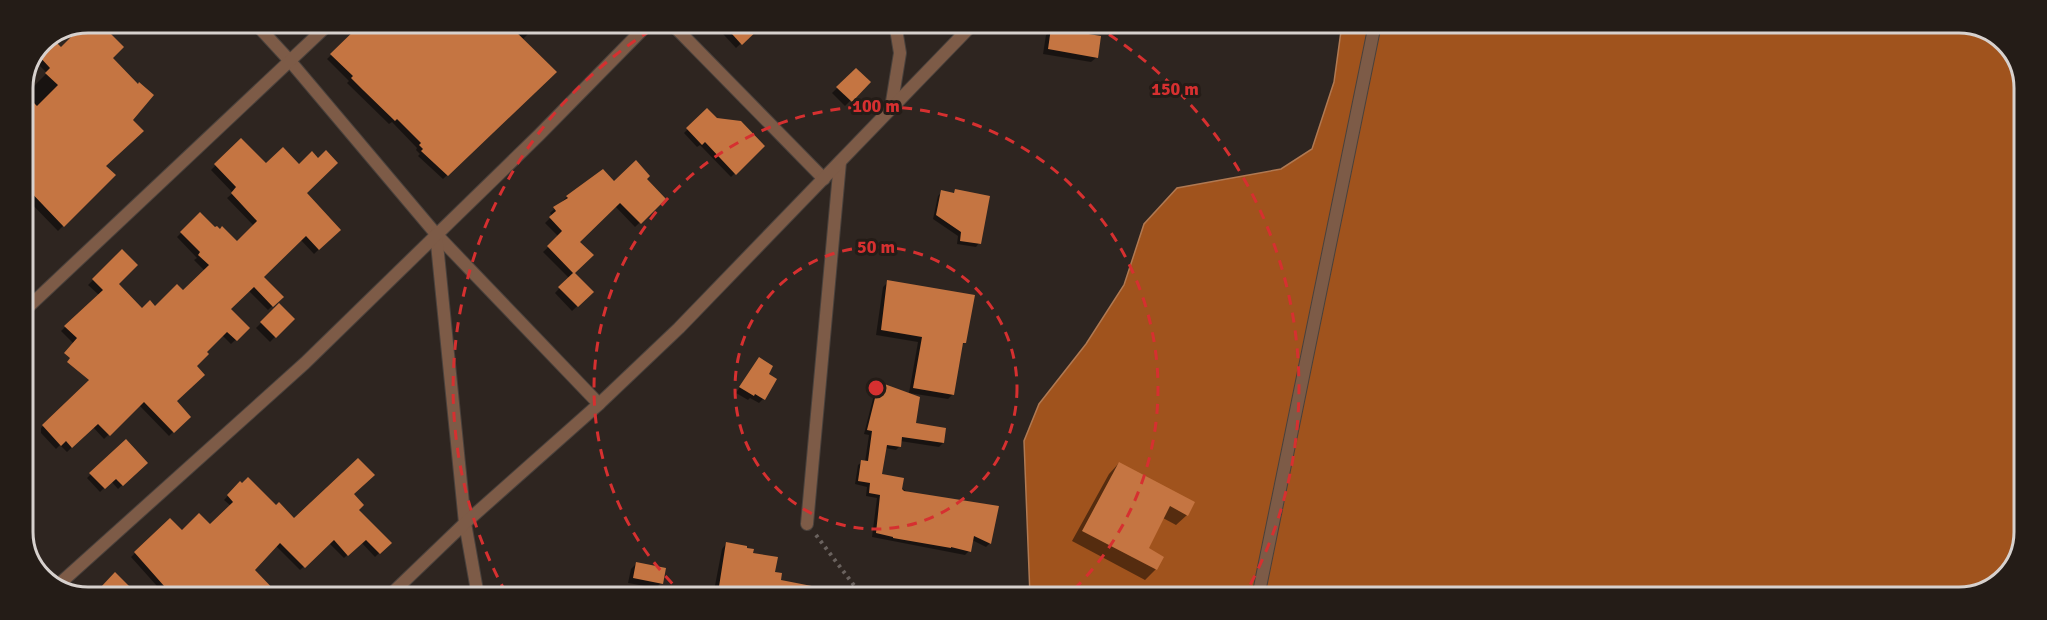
<svg xmlns="http://www.w3.org/2000/svg" width="2047" height="620" viewBox="0 0 2047 620" font-family="Signika,sans-serif">
  <style>
    .water { fill: #a0531d; stroke: #b07952; stroke-width: 1.5 }
    .shadow { fill: #0007 }
    .building { fill: #c57542 }
    .lines { fill: none; stroke-linecap: round; stroke-linejoin: round }
    .street-casing { stroke: #49413c; stroke-width: 14 }
    .path { stroke: #6a625e; stroke-width: 4; stroke-dasharray: 3 4.5; stroke-linecap: butt }
    .street { stroke: #7d5b47; stroke-width: 12 }
    .ring { fill: none; stroke: #d63030; stroke-width: 3; stroke-dasharray: 10 8 }
    .rim { fill: none; stroke: #d7d1ce; stroke-width: 3 }
    .centre { fill: #d63030; stroke: #241c17; stroke-width: 3 }
    .ring-label { font-size: 18px; text-anchor: middle; font-weight: bold; fill: #d63030; stroke: #241c17; stroke-width: 6; stroke-linejoin: round; paint-order: stroke }
  </style>
  <rect width="100%" height="100%" fill="#2e2520"/>
  <polygon class="water" points="1342,24 1976,25 2008,45 2024,84 2022,549 1998,584 1959,597 1030,596 1024,441 1039,404 1086,344 1124,285 1144,224 1177,188 1281,169 1312,149 1334,82"/>
  <g class="shadow">
    <polygon points="87,23 97,23 122,47 111,58 131,120 104,166 114,175 58,231 23,195 23,142 34,132 23,120 23,89 27,93 47,73 34,60 42,42 50,38 61,49"/>
    <polygon points="141,23 153,23 147,28"/>
    <polygon points="364,23 438,23 444,29 450,23 539,23 523,39 555,72 443,179 418,156 420,154 416,150 417,148 392,122 389,124 347,83 349,81 327,59"/>
    <polygon points="713,23 754,23 758,27 736,48"/>
    <polygon points="1052,30 1097,57 1091,62 1043,54 1046,35"/>
    <polygon points="856,70 869,82 845,106 832,93"/>
    <polygon points="707,110 716,120 763,146 731,177 700,145 697,147 684,133"/>
    <polygon points="241,140 266,166 305,193 339,230 314,254 300,239 262,277 282,297 268,310 249,291 229,309 248,328 231,344 222,335 205,352 175,401 189,416 169,436 139,405 104,439 93,427 67,452 60,445 56,449 41,433 41,428 107,365 81,351 61,331 99,295 88,285 122,252 116,284 142,310 155,308 183,292 205,271 194,260 197,258 177,237 200,214 215,229 237,244 254,226 227,198 233,193 211,170"/>
    <polygon points="645,179 664,199 635,227 615,206 578,242 573,273 592,292 572,311 555,293 569,278 543,252 559,237 545,223 552,216 550,213 567,197 614,183"/>
    <polygon points="956,191 979,243 976,247 957,244 958,236 933,219 938,196 942,192 952,194"/>
    <polygon points="888,282 965,342 960,347 953,394 948,399 909,393 918,342 876,335 883,287"/>
    <polygon points="279,305 292,319 270,342 256,328"/>
    <polygon points="755,364 767,374 763,399 759,403 750,398 748,400 736,393"/>
    <polygon points="880,384 914,424 943,443 939,447 900,441 900,446 896,450 885,448 880,475 990,543 986,547 972,540 969,551 965,555 872,537 877,498 866,496 867,487 855,484 858,465 862,462 865,462 869,435 864,434 876,387"/>
    <polygon points="125,441 146,463 118,489 111,481 100,492 87,478"/>
    <polygon points="1119,463 1187,515 1176,525 1163,518 1147,549 1156,569 1145,580 1072,541 1109,474"/>
    <polygon points="240,483 294,520 352,494 357,510 389,543 375,557 361,542 344,558 329,543 300,570 276,546 253,570 277,595 213,595 226,582 206,561 171,595 165,595 131,557 170,520 182,532 210,526 231,506 224,500"/>
    <polygon points="726,544 751,554 773,573 780,581 812,587 810,596 713,596 722,549"/>
    <polygon points="636,564 661,583 656,588 628,583 631,569"/>
  </g>
  <g class="building">
    <polygon points="362,23 507,23 557,72 448,176 421,151 423,149 419,145 421,143 397,119 395,121 363,90 351,78 353,76 330,54"/>
    <polygon points="722,23 765,23 742,45"/>
    <polygon points="84,24 90,30 95,24 101,30 104,27 124,47 113,58 138,84 139,82 154,95 133,120 144,131 106,166 116,175 64,227 23,184 22,91 37,106 58,85 45,73 50,68 38,55 42,42 52,38 61,47"/>
    <polygon points="1051,28 1101,36 1098,58 1048,49"/>
    <polygon points="856,68 871,82 852,102 836,87"/>
    <polygon points="707,108 717,118 741,121 765,146 736,175 705,142 702,145 686,128"/>
    <polygon points="241,138 266,163 283,147 299,164 312,151 318,158 326,150 338,163 307,193 341,230 319,250 306,236 264,277 284,297 273,307 254,287 231,309 250,328 237,341 227,332 207,352 209,354 197,366 205,375 177,401 191,417 174,433 144,402 110,436 98,424 72,448 66,441 61,446 42,425 89,380 67,362 70,358 64,353 77,338 64,326 103,290 92,279 122,249 138,265 119,284 142,308 150,300 155,306 177,284 183,290 209,265 198,255 200,252 180,232 200,212 215,227 217,226 220,229 222,226 237,241 257,221 231,193 236,187 214,164"/>
    <polygon points="636,160 650,176 647,179 666,199 641,224 620,203 580,242 594,255 575,273 594,292 578,307 558,287 573,273 547,246 562,231 549,217 556,211 553,207 568,198 566,196 603,169 614,181"/>
    <polygon points="955,189 990,196 981,244 960,241 961,232 936,215 941,190 954,193"/>
    <polygon points="887,280 975,295 966,343 963,343 954,395 913,388 922,337 881,330"/>
    <polygon points="279,303 295,319 276,338 260,322"/>
    <polygon points="759,357 773,366 769,374 777,379 765,400 755,394 754,396 739,387"/>
    <polygon points="879,382 920,397 916,423 946,428 944,443 902,437 901,447 887,445 882,474 904,478 902,489 904,491 999,506 991,544 974,536 971,552 951,547 951,548 893,538 893,537 876,533 880,495 869,493 870,483 858,481 861,460 868,461 872,431 867,430"/>
    <polygon points="126,439 148,463 123,486 116,479 105,489 89,473"/>
    <polygon points="358,458 375,475 354,494 364,505 359,510 392,543 380,554 366,540 348,556 334,540 305,568 280,543 255,570 279,595 172,595 134,552 170,518 182,530 199,513 210,524 233,502 227,495 240,481 242,483 248,477 276,505 279,502 294,518"/>
    <polygon points="1119,462 1195,502 1188,516 1170,506 1149,548 1164,557 1157,570 1082,531"/>
    <polygon points="726,542 747,546 747,548 754,549 753,553 778,557 775,572 782,573 781,580 827,589 826,596 736,596 718,593"/>
    <polygon points="636,562 666,568 663,584 633,578"/>
    <polygon points="115,572 138,595 107,595 100,588"/>
  </g>
  <g class="lines">
    <defs>
      <g id="street">
        <polyline points="255,23 290,61 436,234 599,404"/>
        <polyline points="671,23 824,179"/>
        <polyline points="891,108 900,53 895,23"/>
        <polyline points="436,234 465,523 478,596"/>
        <polyline points="23,293 34,301"/>
        <polyline points="23,312 330,23"/>
        <polyline points="807,524 840,162"/>
        <polyline points="57,586 305,363 539,135 649,23"/>
        <polyline points="389,596 465,523 599,404 679,328 973,24"/>
        <polyline points="1258,597 1375,24"/>
      </g>
    </defs>
    <use href="#street" class="street-casing"/>
    <polyline class="path" points="816,535 862,596"/>
    <use href="#street" class="street"/>
  </g>
  <g class="ring">
    <circle cx="876" cy="388" r="141"/>
    <path d="M685 596A282 282 0 1 1 1067 596"/>
    <path d="M506 593A423 423 0 0 1 661 24M1094 25A423 423 0 0 1 1244 596"/>
  </g>
  <path d="M0 0H2047V620H0ZM88 33H1959A55 55 0 0 1 2014 88V532A55 55 0 0 1 1959 587H88A55 55 0 0 1 33 532V88A55 55 0 0 1 88 33Z" fill="#241c17" fill-rule="evenodd"/>
  <path class="rim" d="M88 33H1959A55 55 0 0 1 2014 88V532A55 55 0 0 1 1959 587H88A55 55 0 0 1 33 532V88A55 55 0 0 1 88 33Z"/>
  <circle cx="876" cy="388" r="9" class="centre"/>
  <g class="ring-label">
    <text x="1175" y="95">150 m</text>
    <text x="876" y="112">100 m</text>
    <text x="876" y="253">50 m</text>
  </g>
</svg>
